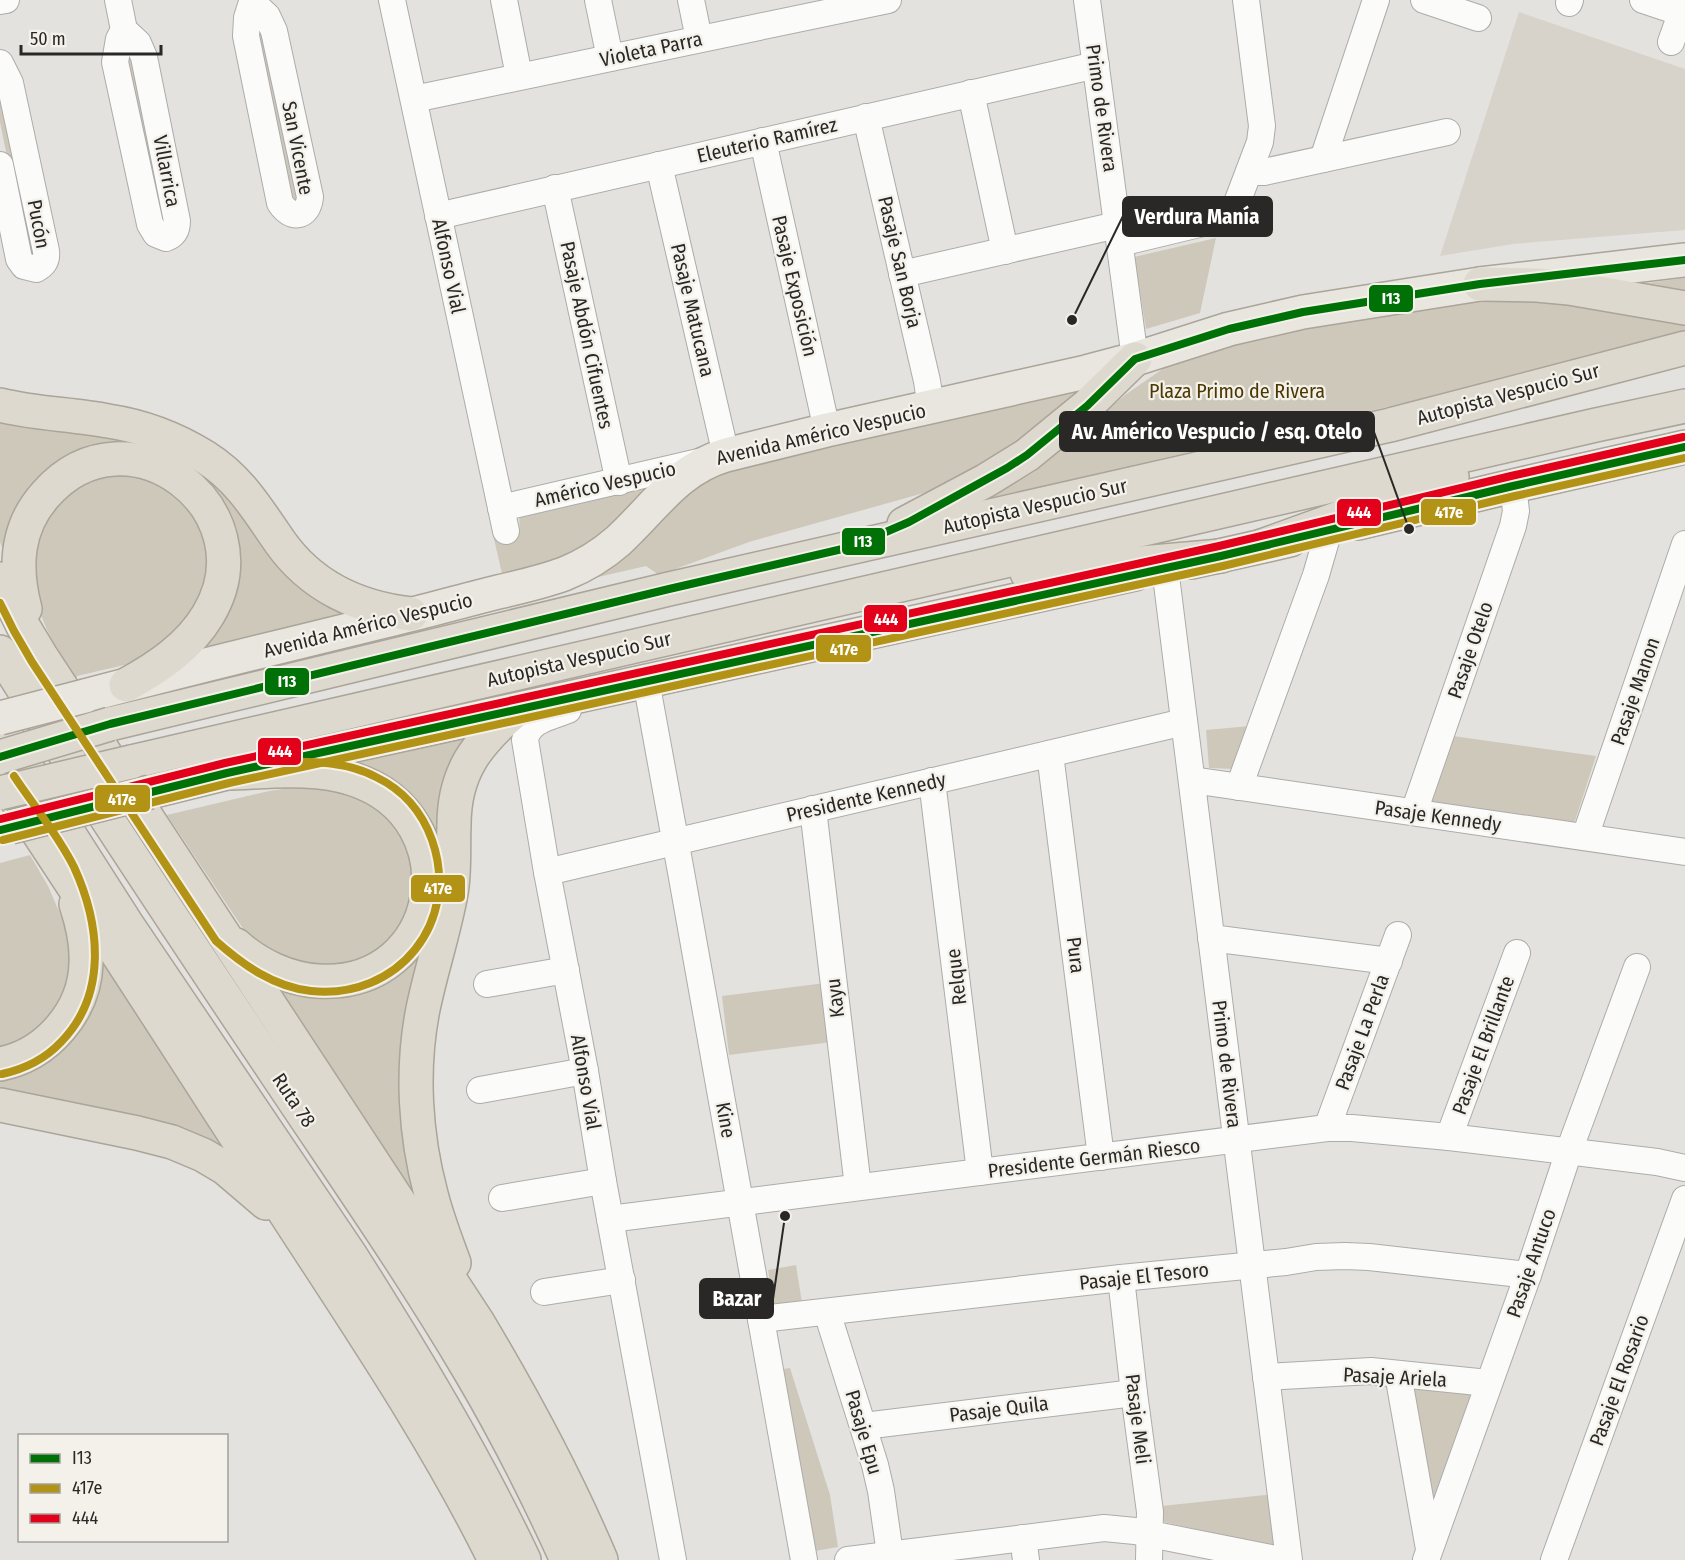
<svg xmlns="http://www.w3.org/2000/svg" width="1685" height="1560" viewBox="0 0 1685 1560" font-family="'Fira Sans Condensed',sans-serif">
  <style>
    .built { fill: #d7d3cb }
    .green { fill: #cec8ba }
    .lines { fill: none; stroke-linecap: round; stroke-linejoin: round }
    .minor-casing { stroke: #adacaa; stroke-width: 28 }
    .major-casing { stroke: #aaa499; stroke-width: 36 }
    .highway-casing { stroke: #aaa499; stroke-width: 36 }
    .minor { stroke: #fbfbfa; stroke-width: 26 }
    .major { stroke: #e9e6e0; stroke-width: 33 }
    .highway { stroke: #ddd9ce; stroke-width: 33 }
    .major-bridge-casing { stroke: #aaa499; stroke-width: 36; stroke-linecap: butt }
    .highway-bridge-casing { stroke: #aaa499; stroke-width: 36; stroke-linecap: butt }
    .major-bridge { stroke: #e9e6e0; stroke-width: 33 }
    .highway-bridge { stroke: #ddd9ce; stroke-width: 33 }
    .bus-1-casing { stroke: #f4f1ea; stroke-width: 12 }
    .bus-2-casing { stroke: #f4f1ea; stroke-width: 12 }
    .bus-3-casing { stroke: #f4f1ea; stroke-width: 12 }
    .bus-1 { stroke: #007106; stroke-width: 8 }
    .bus-2 { stroke: #b29316; stroke-width: 8 }
    .bus-3 { stroke: #e2001a; stroke-width: 8 }
    .labels { text-anchor: middle; stroke-width: 4.5; stroke-linejoin: round; paint-order: stroke }
    .street-label { font-size: 20px; fill: #292826; stroke: #f4f1ea }
    .park-label { font-size: 20px; fill: #4c3801; stroke: #f4f1ea }
    .leader { fill: none; stroke: #292826; stroke-width: 2 }
    .callout-dot { fill: #292826; stroke: #f4f1ea; stroke-width: 2 }
    .callout { fill: #292826; stroke: #292826; stroke-width: 2 }
    .callout-label { font-size: 21px; text-anchor: middle; font-weight: bold; fill: #fff }
    .line-badge { stroke: #f4f1ea; stroke-width: 2 }
    .badge-label { font-size: 16px; text-anchor: middle; font-weight: bold; fill: #fff }
  </style>
  <rect width="100%" height="100%" fill="#e4e2df"/>
  <polygon class="built" points="1519,12 1685,69 1685,230 1513,244 1440,256"/>
  <g class="green">
    <polygon points="266,23 302,201 291,204 255,25"/>
    <polygon points="135,48 170,226 159,229 124,50"/>
    <polygon points="0,81 39,258 28,261 0,122"/>
    <polygon points="1216,238 1200,313 1146,329 1134,257"/>
    <polygon points="1685,278 1685,300 1609,288"/>
    <polygon points="1520,300 1562,302 1685,322 1685,339 989,498 1034,472 1125,395 1164,368 1223,343 1375,312 1459,302"/>
    <polygon points="1117,374 971,473 931,491 749,542 659,575 646,566 594,578 692,486 725,469"/>
    <polygon points="0,421 103,430 195,463 355,615 180,657 224,524 110,451 6,557 0,542"/>
    <polygon points="102,475 144,476 187,498 214,562 191,623 133,663 77,676 75,683 48,632 35,601 34,540 62,495"/>
    <polygon points="662,476 593,545 544,570 503,578 494,539 520,533 519,513"/>
    <polygon points="1250,726 1235,769 1209,768 1206,730"/>
    <polygon points="474,736 424,968 434,1241 261,973 343,993 438,880 349,764"/>
    <polygon points="1453,736 1596,756 1574,824 1429,804"/>
    <polygon points="311,785 328,785 394,812 420,891 380,958 306,971 250,939 167,815 269,791"/>
    <polygon points="30,855 48,886 64,923 73,958 69,1001 0,1062 0,863"/>
    <polygon points="96,951 253,1174 0,1095 0,1073 12,1070"/>
    <polygon points="825,983 832,1042 729,1055 722,996"/>
    <polygon points="796,1265 802,1303 774,1308 768,1270"/>
    <polygon points="790,1368 830,1495 838,1547 815,1551 783,1369"/>
    <polygon points="1407,1384 1476,1388 1431,1530"/>
    <polygon points="1274,1494 1280,1548 1164,1522 1162,1506"/>
  </g>
  <g class="lines">
    <defs>
      <g id="minor">
        <polyline points="118,0 124,30"/>
        <polyline points="392,0 506,531"/>
        <polyline points="504,0 519,76"/>
        <polyline points="598,0 610,58"/>
        <polyline points="691,0 699,39"/>
        <polyline points="1087,0 1135,359"/>
        <polyline points="1424,0 1478,18"/>
        <polyline points="1643,0 1685,14"/>
        <polyline points="0,1 6,0"/>
        <path d="M252 2 267 16 274 31 310 197C308 218 291 220 280 203L246 36 247 18Z"/>
        <polyline points="1569,3 1570,0"/>
        <path d="M124 30 138 43 144 57 177 221C177 230 174 235 166 238L156 234 150 224 115 62 119 39Z"/>
        <polyline points="1671,42 1685,3"/>
        <path d="M0 63 10 83 46 251C47 259 44 265 36 269L24 266 19 259 0 165"/>
        <polyline points="971,93 1005,251"/>
        <polyline points="414,99 888,0"/>
        <polyline points="866,117 927,381 931,408"/>
        <polyline points="763,141 827,430"/>
        <polyline points="1323,159 1376,0"/>
        <polyline points="659,165 726,455"/>
        <polyline points="1249,172 1264,172 1447,132"/>
        <polyline points="555,188 619,482"/>
        <polyline points="438,216 1096,65"/>
        <polyline points="1120,243 1224,218 1231,215 1235,208 1260,142 1262,126 1246,0"/>
        <polyline points="902,274 1117,225"/>
        <polyline points="501,508 699,462"/>
        <polyline points="1165,568 1289,1560"/>
        <polyline points="628,688 646,681 681,872 804,1560"/>
        <path d="M568 710C551 717 528 720 525 740L547 872 585 1071 603 1181 673 1560"/>
        <polyline points="1050,754 1101,1157"/>
        <polyline points="1192,780 1685,852"/>
        <polyline points="932,781 980,1172"/>
        <polyline points="1239,787 1316,575 1329,530"/>
        <polyline points="813,809 858,1187"/>
        <polyline points="1414,812 1513,526 1516,511 1513,486"/>
        <polyline points="1585,837 1685,544"/>
        <polyline points="547,872 1184,722"/>
        <polyline points="1211,938 1389,961"/>
        <polyline points="487,984 566,970"/>
        <polyline points="480,1090 585,1071"/>
        <polyline points="1327,1128 1398,935"/>
        <polyline points="1449,1137 1517,953"/>
        <polyline points="502,1198 603,1181"/>
        <polyline points="610,1219 1327,1128 1352,1128 1449,1137 1657,1162 1685,1168"/>
        <polyline points="1121,1278 1134,1393 1150,1512 1149,1560"/>
        <polyline points="544,1292 622,1280"/>
        <polyline points="827,1312 875,1465 881,1491 890,1554"/>
        <polyline points="761,1319 1121,1278 1286,1262 1316,1257 1345,1256 1369,1257 1528,1275"/>
        <polyline points="1398,1374 1429,1549"/>
        <polyline points="1266,1377 1371,1371 1488,1383"/>
        <polyline points="864,1426 1134,1393"/>
        <polyline points="1023,1538 1026,1560"/>
        <polyline points="848,1560 1104,1528 1135,1531 1281,1560"/>
        <polyline points="1426,1560 1528,1275 1569,1151 1637,967"/>
        <polyline points="1554,1560 1685,1199"/>
      </g>
      <g id="major">
        <polyline points="1358,523 1513,486 1685,447"/>
        <polyline points="1192,562 1290,540"/>
        <path d="M85 696C190 668 296 643 401 617 434 609 466 600 498 592 520 587 542 582 564 574 584 566 602 555 618 541 653 509 677 469 726 455L827 430 1086 372 1135 359 1229 329 1303 312 1480 284 1685 260"/>
        <polyline points="150,792 227,773 1135,574"/>
      </g>
      <g id="highway">
        <polyline points="1480,284 1537,285 1569,288 1685,308"/>
        <path d="M0 405C36 414 72 414 108 421 142 426 176 439 205 457 240 479 257 509 280 542 311 586 358 608 411 614"/>
        <polyline points="904,524 985,481 1027,455 1087,406 1135,359"/>
        <polyline points="1262,546 1452,477"/>
        <polyline points="1027,573 1221,556"/>
        <path d="M0 579 23 626 41 656 477 1321C523 1398 566 1477 601 1560"/>
        <path d="M25 609C14 567 16 527 46 494 128 401 271 510 208 615 189 647 157 668 126 685"/>
        <path d="M0 652C90 795 183 935 277 1075 343 1174 411 1271 471 1373 507 1434 538 1496 567 1560"/>
        <polyline points="110,724 669,589 1390,425 1685,348"/>
        <path d="M0 726 126 923 351 1256C413 1354 474 1454 524 1560"/>
        <polyline points="131,762 1596,425 1685,406"/>
        <path d="M227 773C268 772 314 766 353 779 472 818 443 989 318 981 288 979 258 965 236 945"/>
        <path d="M0 775C95 917 187 1061 280 1205 355 1321 434 1436 495 1560"/>
        <path d="M0 1064C47 1055 85 1011 86 963 87 943 82 922 76 904"/>
        <polyline points="0,1105 137,1133 172,1142 203,1155 225,1168 266,1203"/>
        <path d="M454 1263C446 1241 437 1218 431 1194 415 1135 411 1069 423 1009 431 970 444 932 451 893 455 871 453 848 454 825 454 772 477 743 516 710"/>
      </g>
    </defs>
    <use href="#minor" class="minor-casing"/>
    <use href="#major" class="major-casing"/>
    <use href="#highway" class="highway-casing"/>
    <use href="#minor" class="minor"/>
    <use href="#major" class="major"/>
    <use href="#highway" class="highway"/>
    <defs>
      <g id="major-bridge">
        <polyline points="0,718 85,696"/>
        <polyline points="11,827 150,792"/>
      </g>
      <g id="highway-bridge">
        <polyline points="0,757 110,724"/>
        <polyline points="0,793 131,762"/>
      </g>
    </defs>
    <use href="#major-bridge" class="major-bridge-casing"/>
    <use href="#highway-bridge" class="highway-bridge-casing"/>
    <use href="#major-bridge" class="major-bridge"/>
    <use href="#highway-bridge" class="highway-bridge"/>
    <defs>
      <g id="bus-1">
        <polyline points="0,757 110,724 669,589 851,547 909,522 1007,468 1027,455 1087,406 1135,359 1229,329 1303,312 1480,284 1685,260"/>
        <polyline points="0,830 227,773 1221,556 1513,486 1685,447"/>
      </g>
      <g id="bus-2">
        <path d="M0 603 14 631 32 662 216 941C243 965 274 987 311 991 398 1000 461 922 432 840 422 812 403 790 376 777 348 762 314 761 283 762"/>
        <polyline points="3,840 229,783 1223,566 1515,496 1685,458"/>
        <path d="M2 1074C25 1069 45 1059 61 1042 108 994 100 924 74 867 58 835 34 806 14 776"/>
      </g>
      <polyline id="bus-3" points="0,819 225,763 1219,546 1511,476 1683,437"/>
    </defs>
    <use href="#bus-1" class="bus-1-casing"/>
    <use href="#bus-2" class="bus-2-casing"/>
    <use href="#bus-3" class="bus-3-casing"/>
    <use href="#bus-1" class="bus-1"/>
    <use href="#bus-2" class="bus-2"/>
    <use href="#bus-3" class="bus-3"/>
  </g>
  <g class="labels">
    <g class="street-label">
      <text transform="translate(651 49) rotate(-12)" y="7">Violeta Parra</text>
      <text transform="translate(1102 108) rotate(82)" y="7">Primo de Rivera</text>
      <text transform="translate(767 140) rotate(-13)" y="7">Eleuterio Ramírez</text>
      <text transform="translate(298 148) rotate(79)" y="7">San Vicente</text>
      <text transform="translate(167 171) rotate(79)" y="7">Villarrica</text>
      <text transform="translate(39 224) rotate(79)" y="7">Pucón</text>
      <text transform="translate(900 262) rotate(77)" y="7">Pasaje San Borja</text>
      <text transform="translate(449 266) rotate(78)" y="7">Alfonso Vial</text>
      <text transform="translate(795 286) rotate(77)" y="7">Pasaje Exposición</text>
      <text transform="translate(693 310) rotate(77)" y="7">Pasaje Matucana</text>
      <text transform="translate(587 335) rotate(78)" y="7">Pasaje Abdón Cifuentes</text>
      <text transform="translate(1508 394) rotate(-15)" y="7">Autopista Vespucio Sur</text>
      <text transform="translate(821 434) rotate(-13)" y="7">Avenida Américo Vespucio</text>
      <text transform="translate(605 484) rotate(-13)" y="7">Américo Vespucio</text>
      <text transform="translate(1035 506) rotate(-13)" y="7">Autopista Vespucio Sur</text>
      <text transform="translate(368 625) rotate(-14)" y="7">Avenida Américo Vespucio</text>
      <text transform="translate(1470 650) rotate(-71)" y="7">Pasaje Otelo</text>
      <text transform="translate(579 659) rotate(-13)" y="7">Autopista Vespucio Sur</text>
      <text transform="translate(1635 691) rotate(-71)" y="7">Pasaje Manon</text>
      <text transform="translate(866 797) rotate(-13)" y="7">Presidente Kennedy</text>
      <text transform="translate(1438 816) rotate(8)" y="7">Pasaje Kennedy</text>
      <text transform="translate(1076 955) rotate(83)" y="7">Pura</text>
      <text transform="translate(956 977) rotate(-97)" y="7">Relque</text>
      <text transform="translate(835 998) rotate(-97)" y="7">Kayu</text>
      <text transform="translate(1362 1032) rotate(-70)" y="7">Pasaje La Perla</text>
      <text transform="translate(1483 1045) rotate(-70)" y="7">Pasaje El Brillante</text>
      <text transform="translate(1227 1064) rotate(83)" y="7">Primo de Rivera</text>
      <text transform="translate(586 1082) rotate(80)" y="7">Alfonso Vial</text>
      <text transform="translate(294 1100) rotate(56)" y="7">Ruta 78</text>
      <text transform="translate(726 1120) rotate(80)" y="7">Kine</text>
      <text transform="translate(1094 1158) rotate(-7)" y="7">Presidente Germán Riesco</text>
      <text transform="translate(1531 1263) rotate(-71)" y="7">Pasaje Antuco</text>
      <text transform="translate(1144 1276) rotate(-6)" y="7">Pasaje El Tesoro</text>
      <text transform="translate(1395 1377) rotate(3)" y="7">Pasaje Ariela</text>
      <text transform="translate(1619 1380) rotate(-70)" y="7">Pasaje El Rosario</text>
      <text transform="translate(999 1409) rotate(-7)" y="7">Pasaje Quila</text>
      <text transform="translate(1138 1419) rotate(83)" y="7">Pasaje Meli</text>
      <text transform="translate(864 1432) rotate(74)" y="7">Pasaje Epu</text>
    </g>
    <g class="park-label">
      <text x="1237" y="398">Plaza Primo de Rivera</text>
    </g>
  </g>
  <path class="leader" d="M1072 320L1123 216M1409 529L1374 432M785 1216L773 1299"/>
  <g class="callout-dot">
    <circle cx="1072" cy="320" r="6"/>
    <circle cx="1409" cy="529" r="6"/>
    <circle cx="785" cy="1216" r="6"/>
  </g>
  <g class="callout">
    <rect x="1123" y="197" width="149" height="39" rx="6"/>
    <rect x="1060" y="412" width="314" height="39" rx="6"/>
    <rect x="700" y="1279" width="73" height="39" rx="6"/>
  </g>
  <g class="callout-label">
    <text x="1197" y="224">Verdura Manía</text>
    <text x="1217" y="439">Av. Américo Vespucio / esq. Otelo</text>
    <text x="737" y="1306">Bazar</text>
  </g>
  <g class="line-badge">
    <rect x="1368" y="284" width="46" height="29" rx="6" fill="#007106"/>
    <rect x="1420" y="498" width="57" height="28" rx="6" fill="#b29316"/>
    <rect x="1336" y="498" width="46" height="29" rx="6" fill="#e2001a"/>
    <rect x="841" y="527" width="45" height="29" rx="6" fill="#007106"/>
    <rect x="863" y="604" width="45" height="29" rx="6" fill="#e2001a"/>
    <rect x="815" y="634" width="57" height="29" rx="6" fill="#b29316"/>
    <rect x="264" y="667" width="46" height="29" rx="6" fill="#007106"/>
    <rect x="257" y="737" width="45" height="29" rx="6" fill="#e2001a"/>
    <rect x="94" y="784" width="57" height="29" rx="6" fill="#b29316"/>
    <rect x="410" y="874" width="56" height="29" rx="6" fill="#b29316"/>
  </g>
  <g class="badge-label">
    <text x="1391" y="304">I13</text>
    <text x="1449" y="518">417e</text>
    <text x="1359" y="518">444</text>
    <text x="863" y="547">I13</text>
    <text x="886" y="625">444</text>
    <text x="844" y="655">417e</text>
    <text x="287" y="687">I13</text>
    <text x="280" y="757">444</text>
    <text x="122" y="805">417e</text>
    <text x="438" y="894">417e</text>
  </g>
  <rect x="18" y="1434" width="210" height="108" fill="#f4f1ea" stroke="#a3a19c" stroke-width="1.5"/>
  <rect x="30" y="1454" width="30" height="9" fill="#007106" stroke="#a3a19c" stroke-width="1.5"/>
  <text x="72" y="1464" font-size="18" fill="#292826">I13</text>
  <rect x="30" y="1484" width="30" height="9" fill="#b29316" stroke="#a3a19c" stroke-width="1.5"/>
  <text x="72" y="1494" font-size="18" fill="#292826">417e</text>
  <rect x="30" y="1514" width="30" height="9" fill="#e2001a" stroke="#a3a19c" stroke-width="1.5"/>
  <text x="72" y="1524" font-size="18" fill="#292826">444</text>
  <path d="M21 45v9h140v-9" fill="none" stroke="#292826" stroke-width="3"/>
  <text x="30" y="45" font-size="18" fill="#292826" stroke="#f4f1ea" stroke-width="4.5" paint-order="stroke">50 m</text>
</svg>
